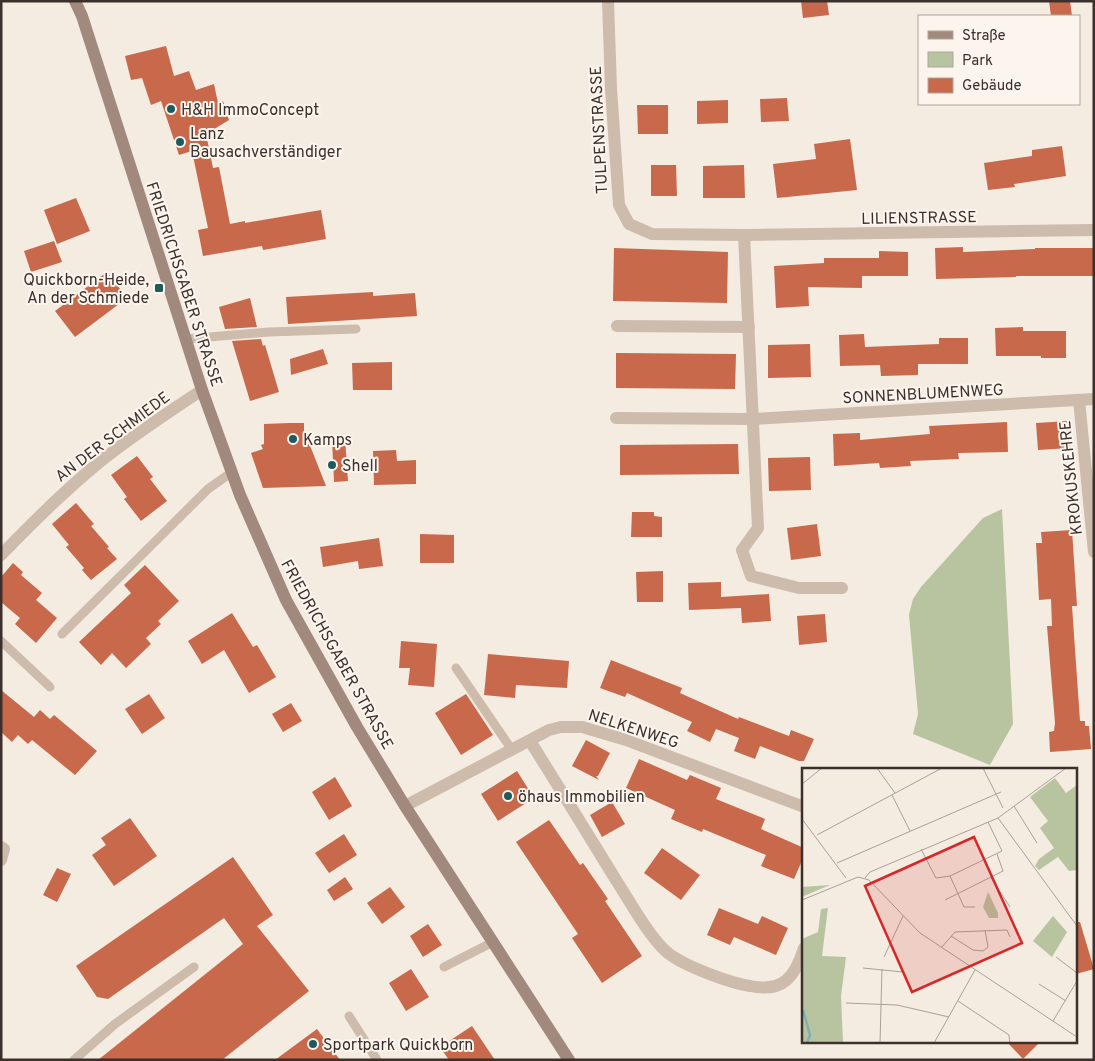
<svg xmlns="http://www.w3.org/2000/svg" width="1095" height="1061" viewBox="0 0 1095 1061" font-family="Overpass,sans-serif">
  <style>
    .green { fill: #b8c4a0 }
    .building { fill: #c8694b }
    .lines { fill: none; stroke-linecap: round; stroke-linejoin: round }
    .lane { stroke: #cdbbac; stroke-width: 9 }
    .street { stroke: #cdbbac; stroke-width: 12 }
    .secondary { stroke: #a18a7d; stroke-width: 12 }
    .poi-dot { fill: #1f5a5e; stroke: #fbf5ee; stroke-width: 2 }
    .labels { text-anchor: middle; stroke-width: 4; stroke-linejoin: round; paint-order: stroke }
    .poi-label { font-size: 16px; fill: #3b302b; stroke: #fbf5ee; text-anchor: start }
    .street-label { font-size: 16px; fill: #3b302b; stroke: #fbf5ee }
    .inset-river { fill: none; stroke: #7fb0b2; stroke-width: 2.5 }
    .inset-road { fill: none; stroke: #aaa098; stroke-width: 1 }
    .view { fill: #d62828; fill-opacity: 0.15; stroke: #d62828; stroke-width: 2.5 }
    .inset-edge { fill: none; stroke: #3b302b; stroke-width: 2.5 }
  </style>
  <rect width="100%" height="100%" fill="#f4ebe1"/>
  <polygon class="green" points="1002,509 1013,724 990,765 913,734 918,714 909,615 913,599 921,587 983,518"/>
  <g class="building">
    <polygon points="801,1 827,1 829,15 803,18"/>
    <polygon points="1049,1 1070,1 1072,16 1051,16"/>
    <polygon points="166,46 174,76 189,71 196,90 214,84 218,103 223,101 229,120 206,134 213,168 219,167 230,224 245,221 245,223 321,210 326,239 263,250 262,246 203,256 198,230 208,228 192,151 179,155 161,101 151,105 142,78 131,80 125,56"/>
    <polygon points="787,98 789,121 761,122 760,99"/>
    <polygon points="728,100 728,123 697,124 697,101"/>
    <polygon points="637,105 668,105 668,134 638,134"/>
    <polygon points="850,139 857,190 777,198 773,164 816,159 814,144"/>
    <polygon points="1062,146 1066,176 1014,184 1015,187 988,190 984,163 1032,156 1032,150"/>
    <polygon points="651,165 676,165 677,196 651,196"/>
    <polygon points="744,165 745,198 703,198 703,166"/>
    <polygon points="76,198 90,231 57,244 44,210"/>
    <polygon points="54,241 62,262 31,272 24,251"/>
    <polygon points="963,247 963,252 1035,249 1035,248 1094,248 1094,276 1016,276 1016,277 936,279 935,248"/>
    <polygon points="614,248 728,252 727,303 613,301"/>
    <polygon points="879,251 908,252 908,276 862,276 862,288 808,287 809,306 776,308 774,266 824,263 824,258 879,258"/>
    <polygon points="107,272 127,298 75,337 55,311"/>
    <polygon points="373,292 373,296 415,293 417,316 288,324 286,297"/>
    <polygon points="250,298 257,327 225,329 219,307"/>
    <polygon points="1023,327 1023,331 1066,331 1066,358 1041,358 1041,356 996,356 995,328"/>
    <polygon points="864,334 865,347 939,344 939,338 968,338 968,364 918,364 918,375 881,376 880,365 840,366 839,335"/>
    <polygon points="261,339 263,346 265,345 279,392 250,401 232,341"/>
    <polygon points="810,344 811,377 768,378 768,345"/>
    <polygon points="323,349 328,364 291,375 290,359"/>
    <polygon points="616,353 736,354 735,389 616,388"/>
    <polygon points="392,362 392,390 353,390 352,363"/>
    <polygon points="1068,421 1070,448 1038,450 1036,423"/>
    <polygon points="1007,422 1008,452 958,453 959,459 910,461 911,466 880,468 879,463 834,466 833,434 860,433 860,440 930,434 929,426"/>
    <polygon points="289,423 304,423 304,443 309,443 326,486 263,488 251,453 263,449 261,445 264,444 264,424"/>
    <polygon points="345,437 348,481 334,482 332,439"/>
    <polygon points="738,444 739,474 620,475 620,445"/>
    <polygon points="396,450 397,461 416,460 416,484 374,485 373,451"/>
    <polygon points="137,456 153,477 150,479 167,501 141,521 124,499 127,497 111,475"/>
    <polygon points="810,457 811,490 769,491 768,458"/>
    <polygon points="76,503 94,524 91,526 109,547 107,548 117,559 91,580 82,570 84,568 66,547 69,545 52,524"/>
    <polygon points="632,512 654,512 654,516 662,517 662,537 631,537"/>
    <polygon points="817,524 821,556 791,560 787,528"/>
    <polygon points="1072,530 1077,606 1072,606 1080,721 1085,721 1085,726 1089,726 1091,749 1050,752 1049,732 1054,731 1055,723 1047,626 1052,626 1051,599 1039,600 1036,543 1042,543 1041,532"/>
    <polygon points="420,534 454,535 454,563 420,563"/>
    <polygon points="379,538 383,566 359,569 358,561 323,567 320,547"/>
    <polygon points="13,563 23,572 21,575 42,593 36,600 57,618 36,643 15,624 20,618 1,602 1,577"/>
    <polygon points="145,565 179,601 158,621 161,624 146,638 151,644 126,668 112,653 101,665 79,642 131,593 124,585"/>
    <polygon points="663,571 663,602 637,602 636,572"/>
    <polygon points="721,582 721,597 769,594 771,621 742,623 741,608 689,610 688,583"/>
    <polygon points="232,613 253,647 257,645 276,677 249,693 224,650 202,664 188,641"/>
    <polygon points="825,614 827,642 799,645 797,616"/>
    <polygon points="401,641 437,644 434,687 408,685 410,668 399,668"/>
    <polygon points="488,654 569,661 567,688 516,685 515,698 484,695"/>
    <polygon points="611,660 682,688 680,693 738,719 739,717 789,736 791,730 814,739 804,761 799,761 760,746 755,759 734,751 739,738 716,729 710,742 687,731 692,722 627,693 625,697 600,688"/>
    <polygon points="1,690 34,717 40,710 50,719 54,715 97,751 75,775 32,740 28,744 18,735 12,742 1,732"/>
    <polygon points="149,694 165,718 142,734 125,709"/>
    <polygon points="466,694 493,735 461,755 435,713"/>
    <polygon points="291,703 302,721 283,732 272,714"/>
    <polygon points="586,740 610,753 598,776 596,776 599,780 572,766"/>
    <polygon points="639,759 687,780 690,775 721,788 716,799 765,819 761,829 804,848 804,856 794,879 761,866 766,855 703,829 702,832 671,819 675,810 626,788"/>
    <polygon points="517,771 534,798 498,821 481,794"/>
    <polygon points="335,777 352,806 329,820 312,792"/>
    <polygon points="612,802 625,824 602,837 590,815"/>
    <polygon points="130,818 157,856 114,886 92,855 106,845 101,838"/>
    <polygon points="549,820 580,865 583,863 608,899 605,901 642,956 602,983 572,938 578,934 516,842"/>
    <polygon points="344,834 357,855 329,873 315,853"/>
    <polygon points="662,848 700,875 681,900 644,873"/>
    <polygon points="233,857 273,915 257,926 309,991 222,1060 98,1060 243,944 224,918 108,999 97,997 76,966"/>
    <polygon points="57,868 71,874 57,902 43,895"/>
    <polygon points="345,877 353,889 334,901 327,890"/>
    <polygon points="390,887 405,907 382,924 367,903"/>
    <polygon points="719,908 758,924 762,916 788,928 776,955 734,937 730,945 707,935"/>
    <polygon points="1076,922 1080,922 1094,969 1076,974"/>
    <polygon points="428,924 442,945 423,957 410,936"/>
    <polygon points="411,969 429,997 406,1011 389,983"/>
    <polygon points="472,1026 495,1060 449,1060 440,1047"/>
    <polygon points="317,1029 340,1060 275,1060"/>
    <polygon points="1007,1042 1040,1042 1023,1059"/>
  </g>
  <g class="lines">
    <g class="lane">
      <polyline points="186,339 269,332 356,329"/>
      <polyline points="62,634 208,489 232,472"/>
      <polyline points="1,641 50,687"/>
      <polyline points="456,668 512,750"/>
      <polyline points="444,967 493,942"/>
      <polyline points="349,1016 377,1060"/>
      <polyline points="74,1060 115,1024 194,967"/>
    </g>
    <g class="street">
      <polyline points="608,1 611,89 619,205 629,224 652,234 744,235 758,528 742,550 751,576 799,588 842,588"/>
      <polyline points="744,235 1094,230"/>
      <polyline points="617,326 749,327"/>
      <polyline points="1079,400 1094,552"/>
      <polyline points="616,418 753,419 1094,399"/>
      <path d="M1 555C32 523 62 493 96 465 129 438 166 414 202 390"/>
      <path d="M530 741C559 787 587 833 616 880 629 900 653 944 672 956 690 968 730 983 750 986 783 993 795 977 804 948"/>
      <polyline points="405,806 549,730 561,727 582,727 626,740 804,807"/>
      <polyline points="1,847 4,849 1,860"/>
    </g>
    <polyline class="secondary" points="75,1 82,16 202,390 240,495 286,600 357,727 405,806 569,1060"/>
  </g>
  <g class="poi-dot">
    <circle cx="171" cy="109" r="5"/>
    <circle cx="180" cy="142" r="5"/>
    <rect x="154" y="283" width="10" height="10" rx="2.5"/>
    <circle cx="293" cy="439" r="5"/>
    <circle cx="332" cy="465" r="5"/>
    <circle cx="508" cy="796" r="5"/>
    <circle cx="313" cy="1044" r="5"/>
  </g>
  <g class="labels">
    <g class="poi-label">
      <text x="181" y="115">H&amp;H ImmoConcept</text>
      <text x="190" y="139">Lanz<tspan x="190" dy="18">Bausachverständiger</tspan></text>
      <text x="149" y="285" text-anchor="end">Quickborn-Heide,<tspan x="149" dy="18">An der Schmiede</tspan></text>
      <text x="303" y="445">Kamps</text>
      <text x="342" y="471">Shell</text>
      <text x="518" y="802">öhaus Immobilien</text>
      <text x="323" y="1050">Sportpark Quickborn</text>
    </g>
    <g class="street-label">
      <text transform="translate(598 130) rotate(-93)" y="6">TULPENSTRASSE</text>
      <text transform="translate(919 217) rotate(-1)" y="6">LILIENSTRASSE</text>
      <text transform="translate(185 284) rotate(72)" y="6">FRIEDRICHSGABER STRASSE</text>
      <text transform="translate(923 393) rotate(-3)" y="6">SONNENBLUMENWEG</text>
      <text transform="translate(112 436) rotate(-37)" y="6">AN DER SCHMIEDE</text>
      <text transform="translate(1070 478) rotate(-96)" y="6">KROKUSKEHRE</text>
      <text transform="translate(338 654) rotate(61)" y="6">FRIEDRICHSGABER STRASSE</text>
      <text transform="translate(634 728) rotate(18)" y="6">NELKENWEG</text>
    </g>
  </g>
  <g transform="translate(802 768)">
    <rect width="275" height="275" fill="#f4ebe1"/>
    <path d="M253 10 264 25 275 17V102L267 103 256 89 237 102 233 98 237 91 252 80 238 60 246 53 228 29ZM28 117 2 128 0 129V119ZM186 124 196 145V150H187L181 139ZM26 140 20 188 44 189 39 228 41 275H0V171L16 164 19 141ZM251 148 265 164 250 189 231 173Z" fill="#b8c4a0"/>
    <path class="inset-river" d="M1 242 8 267 5 275"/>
    <path class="inset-road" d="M75 0 93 25M181 0 201 40M0 16 20 0M90 27 108 63M212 38 235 75M196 50 275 158M0 51 44 110M15 67 140 0M119 81 134 110 148 108 162 139H173M35 95 199 24M148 108 200 83 186 54M63 110 68 104 196 50 264 0M189 110 208 139M0 132 56 109 67 112 118 165 275 269M143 132 201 103 195 86M149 168 171 182 181 183 186 179 183 162M139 180 153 164 205 162 208 169M82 189 101 148M254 189 275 205M61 200 101 204M237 216 264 233M156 233 207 267 208 275M44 235 95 237 147 249M251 253 275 213M78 275 80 201M132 275 173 202"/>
    <path class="view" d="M172 69 220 175 110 224 63 118Z"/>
    <rect width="275" height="275" class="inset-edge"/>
  </g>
  <rect width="1095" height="1061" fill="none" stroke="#3b302b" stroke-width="5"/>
  <rect x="918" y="15" width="162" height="90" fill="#fbf5ee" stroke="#aea6a0"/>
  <rect x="928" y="31" width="25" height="8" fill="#a18a7d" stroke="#aea6a0"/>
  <text x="962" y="40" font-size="15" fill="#3b302b">Straße</text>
  <rect x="928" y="52" width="25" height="15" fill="#b8c4a0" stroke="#aea6a0"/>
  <text x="962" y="65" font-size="15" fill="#3b302b">Park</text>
  <rect x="928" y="78" width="25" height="15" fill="#c8694b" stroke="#aea6a0"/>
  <text x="962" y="90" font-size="15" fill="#3b302b">Gebäude</text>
</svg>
